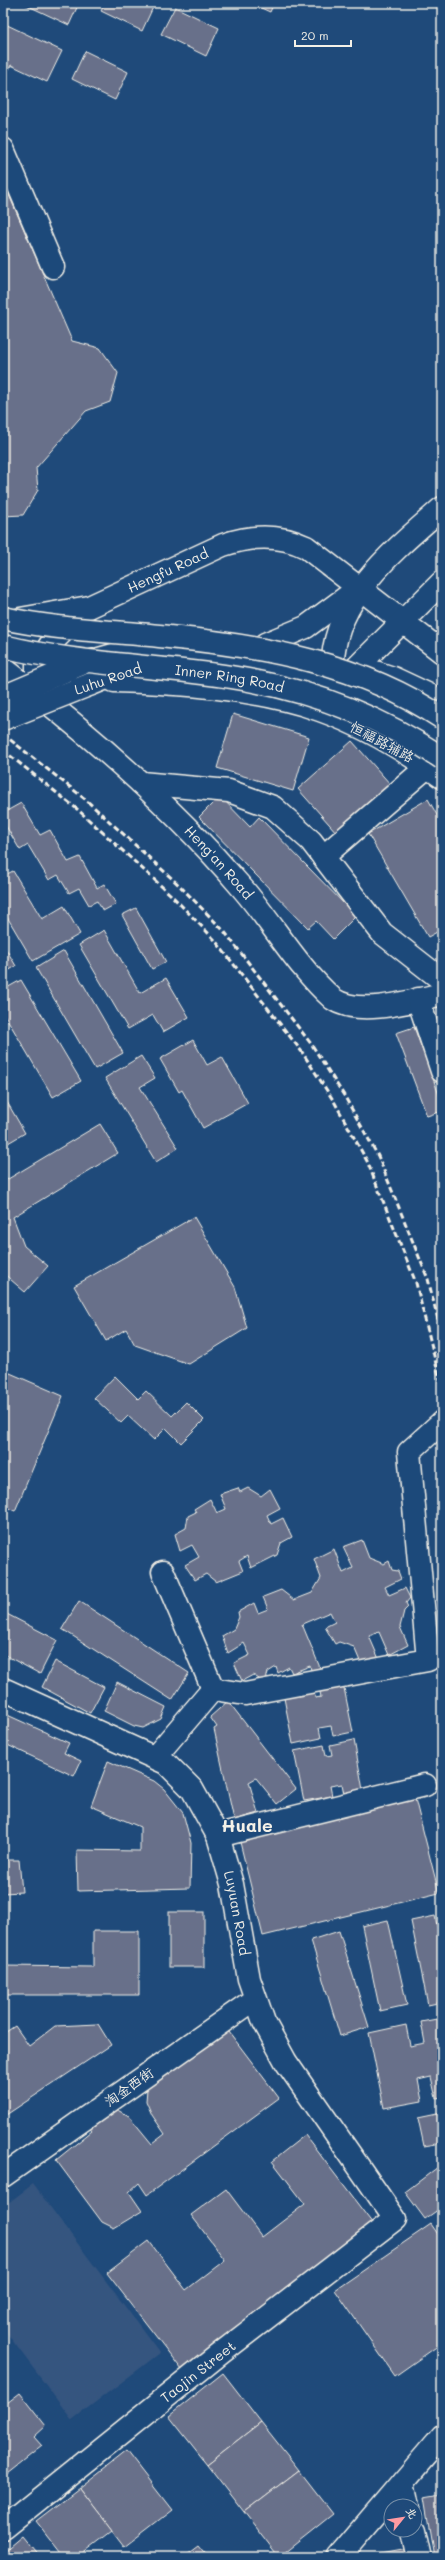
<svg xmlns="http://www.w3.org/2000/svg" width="445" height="2560" viewBox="0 0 445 2560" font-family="Mali,'LXGW WenKai TC',sans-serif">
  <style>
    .built { fill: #35557f }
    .building { fill: #68708a; stroke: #f4f1e8 }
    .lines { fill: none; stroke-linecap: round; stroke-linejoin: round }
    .minor-casing { stroke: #f4f1e8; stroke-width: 25 }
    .major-casing { stroke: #f4f1e8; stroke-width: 25 }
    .minor { stroke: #1f4a7a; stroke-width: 22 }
    .major { stroke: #1f4a7a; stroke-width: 22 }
    .rail { stroke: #f4f1e8; stroke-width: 3; stroke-dasharray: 6 3; stroke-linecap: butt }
    .major-bridge-casing { stroke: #f4f1e8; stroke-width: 25; stroke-linecap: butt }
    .highway-bridge-casing { stroke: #f4f1e8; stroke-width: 25; stroke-linecap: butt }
    .major-bridge { stroke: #1f4a7a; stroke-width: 22 }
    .highway-bridge { stroke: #1f4a7a; stroke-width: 22 }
    .labels { text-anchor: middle; stroke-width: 3; stroke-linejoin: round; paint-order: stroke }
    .street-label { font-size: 14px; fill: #f4f1e8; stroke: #1f4a7a }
    .district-label { font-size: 18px; font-weight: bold; fill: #f4f1e8; stroke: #1f4a7a }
  </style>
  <rect width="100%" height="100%" fill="#1f4a7a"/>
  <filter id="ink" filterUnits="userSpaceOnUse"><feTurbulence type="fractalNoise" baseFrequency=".025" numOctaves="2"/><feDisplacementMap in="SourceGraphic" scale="8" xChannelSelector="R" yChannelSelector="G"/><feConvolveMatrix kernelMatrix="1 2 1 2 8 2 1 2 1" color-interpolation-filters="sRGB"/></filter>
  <g filter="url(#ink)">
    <polygon class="built" points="33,2184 160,2353 72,2420 3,2328 3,2207"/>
    <g class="building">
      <polygon points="22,3 79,3 69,25"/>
      <polygon points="105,3 155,3 142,31 101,11"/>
      <polygon points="250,3 274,3 270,12"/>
      <polygon points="175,7 219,28 206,56 161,34"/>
      <polygon points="3,23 62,51 47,82 11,65 3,81"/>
      <polygon points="85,51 128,72 115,100 72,79"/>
      <polygon points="3,181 72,341 100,348 118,373 110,402 86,411 36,468 38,490 23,515 3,516"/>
      <polygon points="233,714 309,737 293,791 217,768"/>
      <polygon points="352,741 391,785 337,833 298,789"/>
      <polygon points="220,796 250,827 259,817 356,916 333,939 316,921 308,928 199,817"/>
      <polygon points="428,799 442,824 442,940 437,932 428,937 368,834"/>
      <polygon points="21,803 40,835 50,830 68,862 80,857 97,888 104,884 116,904 103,911 97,901 89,905 79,888 69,893 58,875 49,880 28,845 20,850 3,821 3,813"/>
      <polygon points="3,871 5,875 13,871 42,919 64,906 80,934 33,961 3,910"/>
      <polygon points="136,908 166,962 152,969 122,915"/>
      <polygon points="104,930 140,993 166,978 189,1017 163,1032 153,1015 128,1029 79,945"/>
      <polygon points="3,944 16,966 3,974"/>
      <polygon points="64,951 123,1053 95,1069 36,968"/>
      <polygon points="21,980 81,1081 53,1097 3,1012 3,990"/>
      <polygon points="414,1027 442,1103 442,1111 427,1116 396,1033"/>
      <polygon points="193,1040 207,1065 222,1057 248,1103 203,1128 182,1090 179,1092 160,1059"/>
      <polygon points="141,1056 155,1078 140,1087 178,1148 156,1162 105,1078"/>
      <polygon points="3,1095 25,1133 3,1146"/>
      <polygon points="100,1124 118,1153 13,1217 24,1246 48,1266 25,1292 3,1273 3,1182"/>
      <polygon points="194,1217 235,1287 247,1328 189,1364 135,1345 126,1329 106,1341 74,1286"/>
      <polygon points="3,1370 63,1396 15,1511 3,1506"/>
      <polygon points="115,1376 138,1399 146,1391 172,1416 186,1402 204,1420 181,1443 166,1428 154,1440 128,1416 121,1423 94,1398"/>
      <polygon points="238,1488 240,1492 248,1488 261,1496 270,1489 280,1508 267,1515 271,1524 283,1518 292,1537 281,1543 277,1555 251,1568 247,1556 239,1561 243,1571 216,1582 206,1574 195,1580 185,1565 199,1557 192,1545 180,1551 175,1534 186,1528 188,1516 196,1512 194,1509 210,1499 217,1513 226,1509 220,1494"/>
      <polygon points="362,1540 369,1558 384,1564 389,1561 392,1570 398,1571 401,1579 385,1587 389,1595 405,1588 410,1598 406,1603 408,1607 404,1611 400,1627 408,1645 389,1655 379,1632 369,1636 379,1659 362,1666 354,1647 339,1642 335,1644 325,1627 335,1622 330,1612 302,1624 321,1670 312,1674 310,1666 292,1673 289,1667 278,1673 276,1667 268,1672 266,1680 262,1681 253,1675 242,1681 234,1663 250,1655 244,1643 228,1653 222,1636 234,1629 239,1617 238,1612 254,1603 258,1613 268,1609 263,1597 281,1590 294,1600 312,1593 321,1578 314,1559 334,1549 343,1573 353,1568 343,1547"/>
      <polygon points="79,1601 189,1673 172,1700 62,1629"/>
      <polygon points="3,1612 57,1640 40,1674 3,1654"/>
      <polygon points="55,1661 104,1687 90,1713 42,1687"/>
      <polygon points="117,1682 166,1707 161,1719 143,1728 134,1726 104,1711"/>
      <polygon points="343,1683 353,1732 333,1736 331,1726 319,1728 321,1738 293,1744 283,1693 314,1688 315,1698 321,1697 319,1687"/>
      <polygon points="228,1701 296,1789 277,1804 256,1778 249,1782 258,1813 234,1820 214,1729 217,1727 210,1717"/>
      <polygon points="3,1713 69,1743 64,1753 81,1761 74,1776 3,1743"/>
      <polygon points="354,1740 363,1790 344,1794 342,1784 330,1786 332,1796 304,1801 294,1751 324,1745 326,1756 332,1755 330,1745"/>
      <polygon points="108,1761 154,1781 164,1789 183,1813 191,1843 190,1888 78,1891 77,1850 140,1851 140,1827 91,1806"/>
      <polygon points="414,1795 439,1893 263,1936 239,1838"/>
      <polygon points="3,1860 19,1860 22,1892 3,1893"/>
      <rect x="169" y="1912" width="35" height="55"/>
      <polygon points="435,1916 442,1948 442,2002 428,2005 411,1921"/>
      <polygon points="388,1920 407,2005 380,2011 362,1926"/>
      <polygon points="93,1931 139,1931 139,1995 3,1995 3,1966 93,1967"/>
      <polygon points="339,1931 369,2027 340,2036 311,1940"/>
      <polygon points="442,2018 442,2097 436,2098 431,2077 418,2080 422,2101 384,2108 369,2033 406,2025 410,2046 425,2043 421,2022"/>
      <polygon points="98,2024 111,2045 3,2117 3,2034 15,2026 29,2046 55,2026"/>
      <polygon points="226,2028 279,2098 147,2195 139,2183 129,2192 142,2211 114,2228 102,2222 56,2160 92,2131 87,2125 115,2108 129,2116 152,2144 165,2134 152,2115 146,2101 147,2089 156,2077"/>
      <polygon points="442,2113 442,2143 424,2146 418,2118"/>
      <polygon points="305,2135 373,2224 182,2370 107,2273 149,2241 186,2290 225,2260 191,2215 226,2189 262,2237 305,2204 272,2161"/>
      <polygon points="442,2164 442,2207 425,2219 405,2192"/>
      <polygon points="431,2224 442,2240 442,2343 395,2376 335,2290"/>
      <polygon points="223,2373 261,2422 207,2464 169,2416"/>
      <polygon points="20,2393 46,2426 34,2437 42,2446 8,2473 3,2466 3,2397 7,2403"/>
      <polygon points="261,2422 299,2470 244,2512 207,2464"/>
      <polygon points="126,2451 172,2510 124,2547 79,2488"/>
      <polygon points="299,2470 333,2514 279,2557 244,2512"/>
      <polygon points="79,2488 112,2531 78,2557 64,2557 36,2521"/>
      <polygon points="442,2494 442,2557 434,2557 424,2497"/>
      <polygon points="22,2536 39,2557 3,2557 3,2552"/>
      <polygon points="199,2545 209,2557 183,2557"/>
      <polygon points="409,2548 410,2557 382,2557 382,2553"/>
    </g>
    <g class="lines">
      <defs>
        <g id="minor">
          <polyline points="3,149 53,267"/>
          <path id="s1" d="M20 619 89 607 223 545C252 535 279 534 306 547L442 652"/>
          <polyline points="265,644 306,627 360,587"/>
          <path id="s2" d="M3 668C88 732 174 808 243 889 273 924 298 968 333 999 359 1017 412 1001 442 994"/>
          <polyline points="37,694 37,664 53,641 78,617"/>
          <polyline points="141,783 229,791 273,807 311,841 382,933 442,980"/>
          <polyline points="323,857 427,767"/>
          <polyline points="418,999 442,1071"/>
          <polyline points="163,1572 213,1689"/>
          <path id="s3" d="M3 1689 166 1763 192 1789 218 1836 232 1884 249 1979 264 2022 286 2062 395 2219 221 2353 3 2528"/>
          <polyline points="213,1689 245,1694 428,1660 409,1452 442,1422"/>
          <polyline points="155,1757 213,1689"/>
          <polyline points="218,1836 425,1785"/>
          <polyline points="3,2176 255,1999"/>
          <polyline points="403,2482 408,2506"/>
          <polyline points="413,2530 419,2557"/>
          <polyline points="339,2557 442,2436"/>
        </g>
        <g id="major">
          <polyline points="88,662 145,646 175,641"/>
          <polyline points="363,668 393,678 442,701"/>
          <polyline points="350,674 442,582"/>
          <path d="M114 681C180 683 257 688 320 710 362 725 406 751 442 777"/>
          <path d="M89 685C109 677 128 669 150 665 223 652 322 676 389 706 408 714 425 726 442 736"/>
          <path d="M334 686C334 677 332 667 333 658 338 594 398 547 442 508"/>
        </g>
      </defs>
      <use href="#minor" class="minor-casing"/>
      <use href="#major" class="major-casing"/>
      <use href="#minor" class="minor"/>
      <use href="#major" class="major"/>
      <g class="rail">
        <polyline points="3,734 85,799 179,885 224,931 312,1045 345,1097 378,1156 428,1279 442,1336"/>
        <polyline points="3,750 77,809 170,894 214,939 302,1052 335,1103 367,1161 416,1283 442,1388"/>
      </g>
      <defs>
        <g id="major-bridge">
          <polyline points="3,697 81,664"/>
          <polyline points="3,719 89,685"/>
        </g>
        <g id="highway-bridge">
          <path d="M3 618C57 630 114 631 169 637 263 646 362 664 442 718"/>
          <path id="s4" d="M3 646C78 665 156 665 231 677 308 689 378 715 442 758"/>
        </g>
      </defs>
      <use href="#major-bridge" class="major-bridge-casing"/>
      <use href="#highway-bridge" class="highway-bridge-casing"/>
      <use href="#major-bridge" class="major-bridge"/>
      <use href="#highway-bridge" class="highway-bridge"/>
    </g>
  </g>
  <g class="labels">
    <g class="street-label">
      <text dy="5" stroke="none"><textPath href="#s1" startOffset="157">Hengfu Road</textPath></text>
      <text transform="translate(108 679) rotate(-19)" y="5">Luhu Road</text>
      <text dy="5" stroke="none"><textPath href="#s4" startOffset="229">Inner Ring Road</textPath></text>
      <text transform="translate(382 742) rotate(28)" y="5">恒福路辅路</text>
      <text dy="5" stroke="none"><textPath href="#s2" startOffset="291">Heng'an Road</textPath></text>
      <text dy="5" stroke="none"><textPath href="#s3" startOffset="349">Luyuan Road</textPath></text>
      <text transform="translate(129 2087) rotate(-35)" y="5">淘金西街</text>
      <text transform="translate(198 2372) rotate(-38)" y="5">Taojin Street</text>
    </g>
    <g class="district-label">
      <text x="247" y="1832">Huale</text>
    </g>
  </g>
  <rect width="445" height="2560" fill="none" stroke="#1f4a7a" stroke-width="16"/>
  <rect x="8" y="8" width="429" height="2544" fill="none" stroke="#f4f1e8" stroke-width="1.5" filter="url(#ink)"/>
  <g transform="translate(403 2518) rotate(60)"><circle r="19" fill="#1f4a7a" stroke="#748da6"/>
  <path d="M0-3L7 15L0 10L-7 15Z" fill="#ff9aa2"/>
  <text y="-6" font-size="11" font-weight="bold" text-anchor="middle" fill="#f4f1e8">北</text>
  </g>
  <path d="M295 40v6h56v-6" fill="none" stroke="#f4f1e8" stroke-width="2"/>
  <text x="301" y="40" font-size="12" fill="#f4f1e8" stroke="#1f4a7a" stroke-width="3" paint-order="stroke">20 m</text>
</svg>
